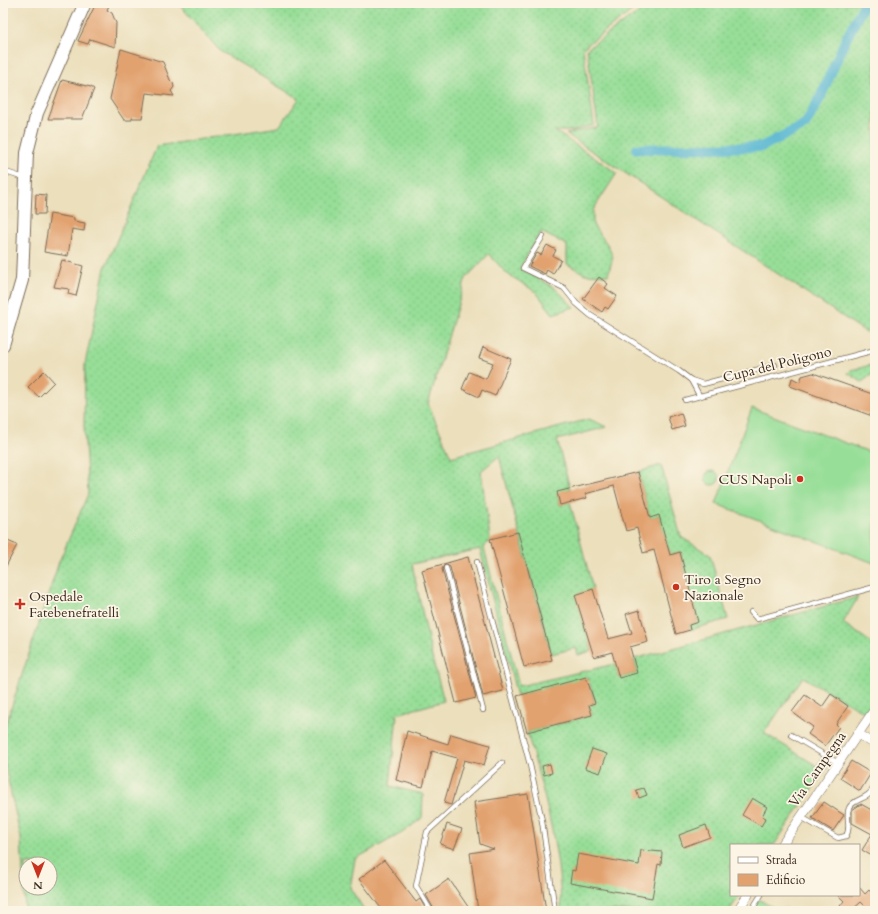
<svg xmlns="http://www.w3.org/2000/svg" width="878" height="914" viewBox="0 0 878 914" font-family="Cardo,serif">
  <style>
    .grass { fill: url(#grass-dots); stroke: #69845b; fill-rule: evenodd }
    .garden { fill: #97de98; stroke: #69845b }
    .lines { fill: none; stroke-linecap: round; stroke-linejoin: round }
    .canal { stroke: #54b6d2; stroke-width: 10 }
    .building { fill: #e2a270 }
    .lane-casing { stroke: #796955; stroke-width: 6 }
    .street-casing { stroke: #796955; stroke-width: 10 }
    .secondary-casing { stroke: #796955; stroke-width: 14 }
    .lane { stroke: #fff; stroke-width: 4.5 }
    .street { stroke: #fff; stroke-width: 9 }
    .secondary { stroke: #fff; stroke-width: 12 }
    .poi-dot { fill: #c8321e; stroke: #fcf5e5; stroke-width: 1.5 }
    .labels { text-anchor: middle; stroke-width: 3.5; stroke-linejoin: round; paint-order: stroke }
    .street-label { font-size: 14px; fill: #3b2a1e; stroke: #fcf5e5 }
    .poi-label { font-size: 14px; fill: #3b2a1e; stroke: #fcf5e5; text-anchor: start }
  </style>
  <defs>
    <pattern id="grass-dots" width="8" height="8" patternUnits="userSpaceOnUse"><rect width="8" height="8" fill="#97de98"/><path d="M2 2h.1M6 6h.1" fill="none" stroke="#83bf83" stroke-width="1.8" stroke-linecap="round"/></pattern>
  </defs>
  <rect width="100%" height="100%" fill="#fcf5e5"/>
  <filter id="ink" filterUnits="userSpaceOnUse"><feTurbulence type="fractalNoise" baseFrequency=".025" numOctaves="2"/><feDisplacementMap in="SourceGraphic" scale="8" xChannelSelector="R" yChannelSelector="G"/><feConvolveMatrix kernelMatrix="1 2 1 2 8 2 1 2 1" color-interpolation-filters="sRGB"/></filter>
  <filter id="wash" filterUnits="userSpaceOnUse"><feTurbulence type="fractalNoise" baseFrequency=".012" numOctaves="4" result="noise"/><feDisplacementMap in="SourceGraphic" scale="16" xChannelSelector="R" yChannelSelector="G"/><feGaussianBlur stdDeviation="0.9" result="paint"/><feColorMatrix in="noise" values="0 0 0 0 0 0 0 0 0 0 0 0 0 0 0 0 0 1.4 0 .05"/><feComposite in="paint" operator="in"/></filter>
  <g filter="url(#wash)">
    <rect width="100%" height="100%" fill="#ebdfbc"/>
    <g class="grass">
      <path d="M178 3H642L583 48 594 125 573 131H555L617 173 593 210V225L607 244 613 257 608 275 585 274 567 264V245L541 232 520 268 555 288 574 307 553 314 536 292 506 273 489 254 466 278 428 404 451 457 589 419 607 427 557 440 570 489 557 493 560 505 570 502 593 589 576 595 592 651 578 655 576 648 551 654 499 456 481 471 490 539 484 548 519 686 615 664 619 678 637 673 634 659 858 597 843 623 875 645V698L866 713 803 677 764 733 817 766 822 758 830 763 774 845H731V895H740L729 911H561C561 850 543 791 527 732L592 715 589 705 595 703 588 677 517 696 480 549 412 564 432 657 444 701 397 714 390 786 423 794 422 818 402 833 355 859 350 888 365 911H25L21 838 3 757V733L59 562 88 494 84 426 85 364 105 268 157 146 279 127 299 99 220 51ZM26 864H50V888H26Z"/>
      <polygon points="651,3 875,3 875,338 566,134 598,127 587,49"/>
      <polygon points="875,364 875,372 862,382 848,373 851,370"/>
      <polygon points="661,465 681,537 710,555 728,619 690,630 689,625 698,622 680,552 670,555 659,515 650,518 638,472"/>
      <polygon points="758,899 772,907 799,911 751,911"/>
    </g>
    <g class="garden">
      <polygon points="752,408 875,454 874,563 716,504"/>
      <circle cx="712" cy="478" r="7"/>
    </g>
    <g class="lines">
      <polyline class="canal" points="637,149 761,147 805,125 820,98 845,41 865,3"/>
    </g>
    <g id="blocks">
      <g class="building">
        <polygon points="96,3 110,3 107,10 112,13 116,23 115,47 90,39 88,44 78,41"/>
        <polygon points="121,49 163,62 170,80 173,83 174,87 171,91 174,96 146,93 142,118 132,118 132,120 124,120 110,99"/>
        <polygon points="62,80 91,87 94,89 82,119 48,119"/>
        <polygon points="36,194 46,195 45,214 35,214"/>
        <polygon points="50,214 74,218 74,221 85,223 84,231 72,229 68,256 44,252"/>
        <polygon points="547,245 556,250 553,256 561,260 553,274 547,270 545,274 529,266 537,253 541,255"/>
        <polygon points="62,260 83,266 76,296 68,294 69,289 54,287"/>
        <polygon points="599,277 608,284 605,288 617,296 608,309 605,307 602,312 583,299"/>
        <polygon points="483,347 511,359 495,396 482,390 479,397 462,389 469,372 486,379 493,363 479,358"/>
        <polygon points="44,371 54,382 39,397 28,387"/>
        <polygon points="813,373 875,395 875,417 790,386 792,378 800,382 802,376"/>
        <polygon points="681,413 685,426 672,430 668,417"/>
        <polygon points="638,472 650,518 659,515 670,555 680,552 698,622 689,625 690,630 676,634 654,550 643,553 637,528 626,531 614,486 585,494 587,498 560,505 557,492"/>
        <polygon points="518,532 552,660 524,667 490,539"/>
        <polygon points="3,539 17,545 3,572"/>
        <polygon points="468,557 503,691 483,696 450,567 445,564 442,569 476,698 456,703 422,570"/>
        <polygon points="593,589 608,639 632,633 626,614 639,610 648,642 630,647 637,673 619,678 612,652 594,657 575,595"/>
        <polygon points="586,677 595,703 589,705 592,715 527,732 517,696"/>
        <polygon points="831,694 848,706 836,724 839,727 825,746 808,734 813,727 792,712 805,695 822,707"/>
        <polygon points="407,731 448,744 451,734 490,745 484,765 464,760 451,805 444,803 457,758 432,751 423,787 396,780"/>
        <polygon points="592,749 607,754 600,773 585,768"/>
        <polygon points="851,761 871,773 860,791 840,778"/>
        <polygon points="550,764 552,773 544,775 542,766"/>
        <polygon points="644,788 647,795 639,798 636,790"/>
        <polygon points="528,794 546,911 478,911 470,853 494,849 480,844 474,802"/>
        <polygon points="752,798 767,807 762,816 766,818 761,826 742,815"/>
        <polygon points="824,802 844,815 833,831 812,818"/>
        <polygon points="861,804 875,812 875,858 862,850 872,834 852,823 852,810"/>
        <polygon points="447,824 462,829 454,849 440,844"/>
        <polygon points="706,825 710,837 683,847 679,835"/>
        <polygon points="641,850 662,852 661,865 658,864 652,898 570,883 572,870 575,871 578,854 639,865"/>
        <polygon points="384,860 416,902 420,899 427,911 383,911 359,879"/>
        <polygon points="449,879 471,911 435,911 426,895"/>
        <polygon points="859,887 865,894 869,890 875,897 875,911 870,911 861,902 851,911 845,911 840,906 844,901 838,895 859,895"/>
      </g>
    </g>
  </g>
  <g filter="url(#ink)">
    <use href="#blocks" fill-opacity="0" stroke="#796955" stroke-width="1"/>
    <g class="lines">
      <defs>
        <g id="lane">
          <polyline points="3,171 24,178"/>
          <polyline points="543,236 523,268 564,288 576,303 590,315 679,371 691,380 699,395"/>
          <polyline points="691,380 703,384 775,365"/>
          <polyline points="685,400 875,350"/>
          <polyline points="477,562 530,765 542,821 555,911"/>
          <polyline points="446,568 483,710"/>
          <polyline points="751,612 757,619 875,587"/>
          <polyline points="791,735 838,763"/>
          <path d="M801 817 838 838 846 836C852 827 845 817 849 808 854 798 868 800 873 789 877 781 873 768 875 759"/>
          <polyline points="431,911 416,886 427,832 502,763"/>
          <polyline points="751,911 761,895"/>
        </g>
        <g id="street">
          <polyline points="858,734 875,744"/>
          <polyline points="782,845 875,709"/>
          <polyline points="737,911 748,895"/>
        </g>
        <polyline id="secondary" points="3,345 22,280 27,153 37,113 85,3"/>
      </defs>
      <use href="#lane" class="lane-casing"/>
      <use href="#street" class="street-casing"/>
      <use href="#secondary" class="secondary-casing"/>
      <use href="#lane" class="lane"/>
      <use href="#street" class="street"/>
      <use href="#secondary" class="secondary"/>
    </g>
  </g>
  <g class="poi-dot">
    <circle cx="800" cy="479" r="4"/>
    <circle cx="676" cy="587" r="4"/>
    <path d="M18 598h4v4h4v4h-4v4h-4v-4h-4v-4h4z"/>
  </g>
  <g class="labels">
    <g class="street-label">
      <text transform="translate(777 364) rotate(-14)" y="5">Cupa del Poligono</text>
      <text transform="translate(817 769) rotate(-55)" y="5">Via Campegna</text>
    </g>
    <g class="poi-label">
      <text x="792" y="484" text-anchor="end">CUS Napoli</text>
      <text x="684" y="584">Tiro a Segno<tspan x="684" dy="16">Nazionale</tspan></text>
      <text x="29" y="601">Ospedale<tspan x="29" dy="16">Fatebenefratelli</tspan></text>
    </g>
  </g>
  <rect width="878" height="914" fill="none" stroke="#fcf5e5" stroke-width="16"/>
  <rect x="730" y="844" width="130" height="52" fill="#fcf5e5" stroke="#afa495"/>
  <rect x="738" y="857" width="20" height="6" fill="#ffffff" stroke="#afa495"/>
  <text x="766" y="864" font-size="12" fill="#3b2a1e">Strada</text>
  <rect x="738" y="874" width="20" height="12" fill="#e2a270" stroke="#afa495"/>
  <text x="766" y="884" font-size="12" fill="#3b2a1e">Edificio</text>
  <g transform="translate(38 876) rotate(180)"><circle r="19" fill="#fcf5e5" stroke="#afa495"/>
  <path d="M0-3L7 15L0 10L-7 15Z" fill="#c8321e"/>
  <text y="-6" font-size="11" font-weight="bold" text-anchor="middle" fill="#3b2a1e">N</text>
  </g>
</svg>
